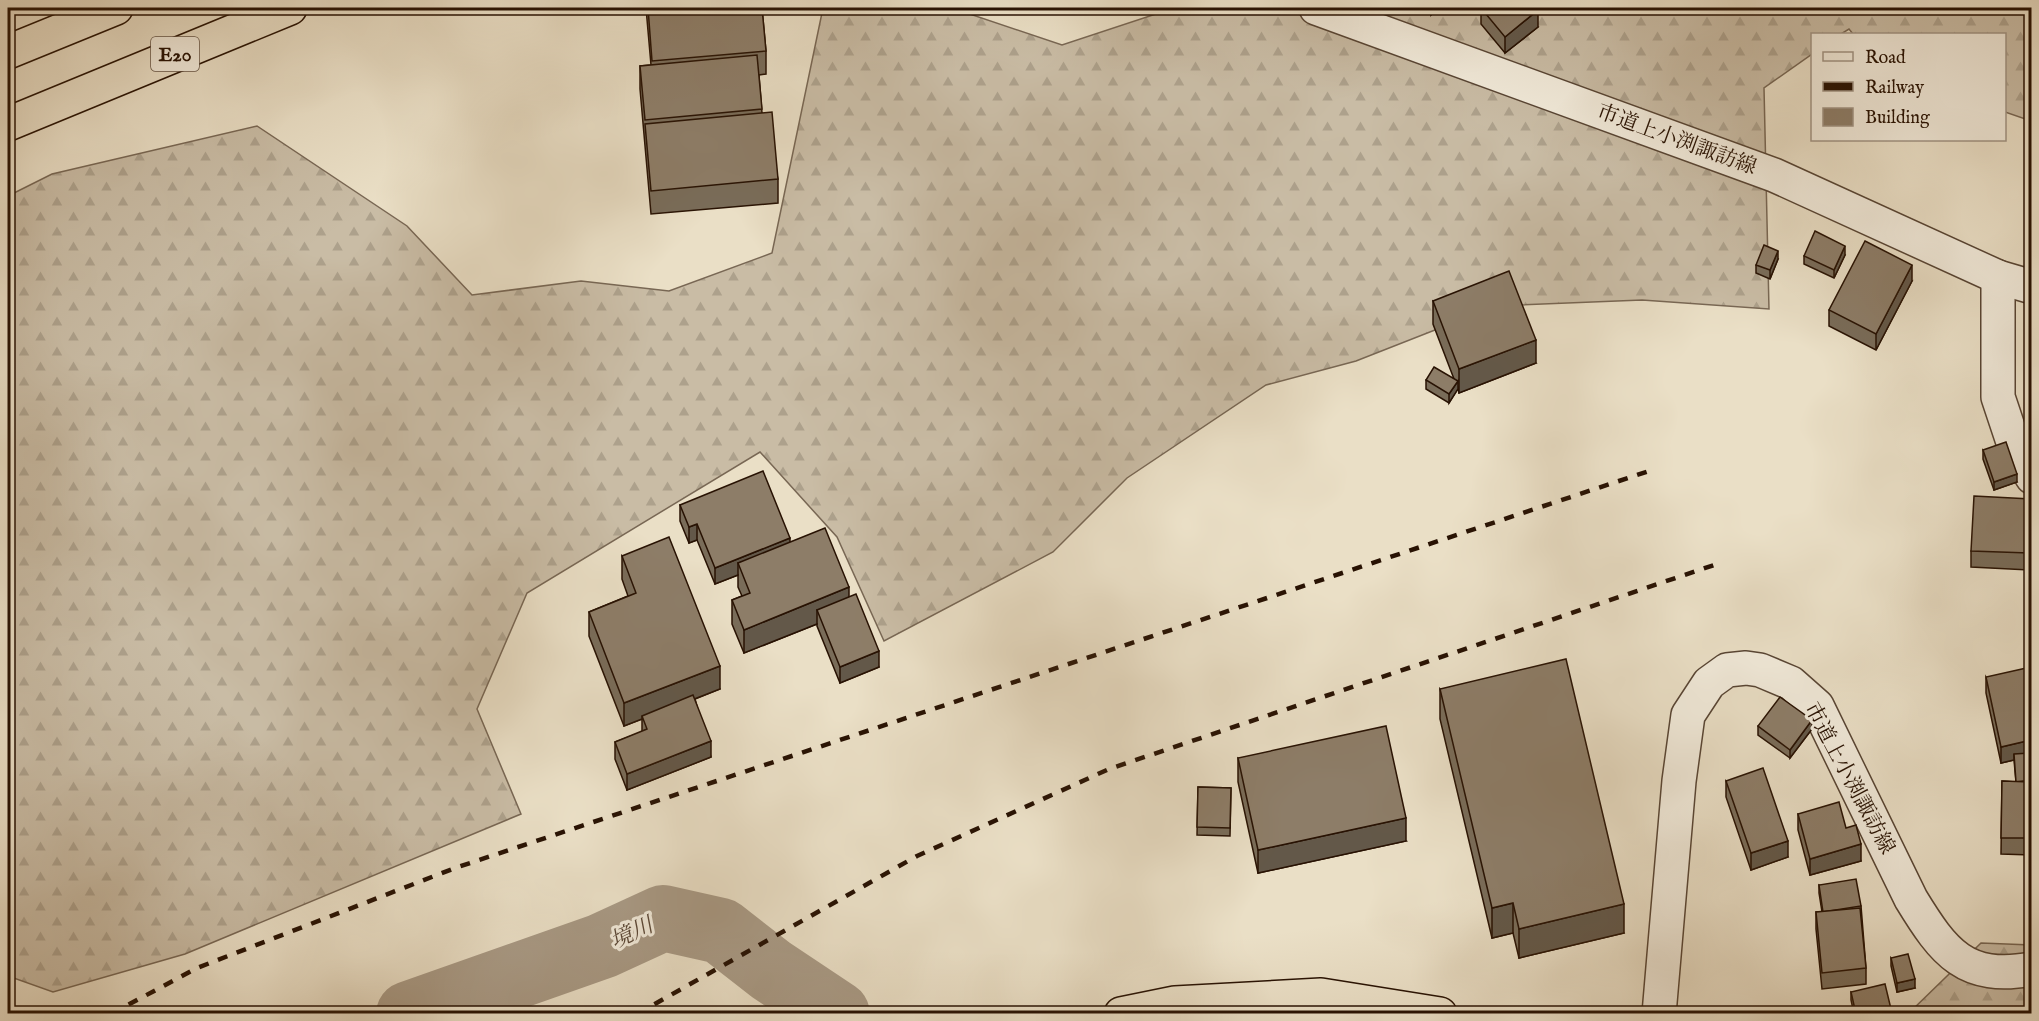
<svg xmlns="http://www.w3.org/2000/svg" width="2039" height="1021" viewBox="0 0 2039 1021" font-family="'IM FELL English','Noto Serif JP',serif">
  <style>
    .forest { fill: url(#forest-firs); stroke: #786754; stroke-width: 1.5 }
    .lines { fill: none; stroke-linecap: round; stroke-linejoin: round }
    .river { stroke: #a89984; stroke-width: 66 }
    .minor-casing { stroke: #584534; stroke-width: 36 }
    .trunk-casing { stroke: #281203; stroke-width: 36 }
    .motorway-casing { stroke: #281203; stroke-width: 36 }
    .minor { stroke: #f1eada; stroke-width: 33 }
    .trunk { stroke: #eadfc6; stroke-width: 33 }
    .motorway { stroke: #eadfc6; stroke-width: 33 }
    .rail { stroke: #281203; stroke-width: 4.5; stroke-dasharray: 10 10; stroke-linecap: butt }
    .wall { fill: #796c59; stroke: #281203; stroke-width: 1.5 }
    .shaded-wall { fill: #635849; stroke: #281203; stroke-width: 1.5 }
    .building { fill: #8d7d68; stroke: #281203; stroke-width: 1.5 }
    .labels { text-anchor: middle; stroke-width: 6; stroke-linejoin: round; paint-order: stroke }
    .shield { fill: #f1eada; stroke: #645344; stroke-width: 1.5 }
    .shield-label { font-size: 20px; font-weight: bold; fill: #281203 }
    .street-label { font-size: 21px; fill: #281203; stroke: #f1eada }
    .water-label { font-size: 22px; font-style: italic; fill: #5b4837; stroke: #f1eada }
  </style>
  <defs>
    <pattern id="forest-firs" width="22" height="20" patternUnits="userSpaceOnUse" patternTransform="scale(1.5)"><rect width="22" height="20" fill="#c9bca5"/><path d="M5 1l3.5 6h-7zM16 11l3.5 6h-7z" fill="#ada18c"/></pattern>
  </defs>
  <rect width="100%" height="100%" fill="#eadfc6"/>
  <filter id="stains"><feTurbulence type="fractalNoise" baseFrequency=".00333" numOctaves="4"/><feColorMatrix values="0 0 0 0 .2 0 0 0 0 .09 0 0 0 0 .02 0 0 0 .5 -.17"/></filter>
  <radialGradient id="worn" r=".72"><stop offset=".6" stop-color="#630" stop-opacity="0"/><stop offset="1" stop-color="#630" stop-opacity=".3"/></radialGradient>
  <g class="forest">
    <polygon points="823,8 952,8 1062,45 1174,8 2031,8 2031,121 2005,112 2004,34 1853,34 1849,29 1841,34 1812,34 1812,54 1764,88 1769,309 1642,300 1496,306 1356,361 1266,385 1127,478 1053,552 884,641 837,537 760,452 527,593 477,709 521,814 185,954 53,992 8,976 8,196 52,174 257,126 407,226 472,295 581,281 669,291 772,253"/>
    <polygon points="1981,943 2031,945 2031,1013 1908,1014"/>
  </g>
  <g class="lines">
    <polyline class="river" points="409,1014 602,946 663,918 721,931 771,970 837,1014"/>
    <defs>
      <g id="minor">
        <polyline points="1316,8 1774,175 1998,277 2032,287"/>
        <polyline points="1998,277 1998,397 2014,445 2032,477"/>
        <path d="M1659 1014 1679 781 1688 715 1709 683 1727 670 1746 668 1760 670 1791 683 1817 706 1911 899C1944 953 1965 981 2032 969"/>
      </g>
      <polyline id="trunk" points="1121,1014 1175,1003 1321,995 1440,1014"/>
      <g id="motorway">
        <polyline points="8,52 116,8"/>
        <polyline points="8,124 290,8"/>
      </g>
    </defs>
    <use href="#minor" class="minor-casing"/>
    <use href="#trunk" class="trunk-casing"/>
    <use href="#motorway" class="motorway-casing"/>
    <use href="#minor" class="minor"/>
    <use href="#trunk" class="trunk"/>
    <use href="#motorway" class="motorway"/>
    <g class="rail">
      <polyline points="111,1014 197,968 455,868 1655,469"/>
      <polyline points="637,1014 917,856 1109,769 1720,563"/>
    </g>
  </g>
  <g class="wall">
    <polygon points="646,8 762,8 766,51 766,74 759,75 762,113 778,179 778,203 651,214 640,89 640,66 651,65"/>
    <polygon points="1103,8 1115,8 1110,13"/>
    <polygon points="1423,8 1437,8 1431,15"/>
    <polygon points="1481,8 1538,27 1505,53 1481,24"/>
    <polygon points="1845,255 1834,278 1804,264 1804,256"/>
    <polygon points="1778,259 1770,279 1756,273 1756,265"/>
    <polygon points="1912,281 1876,350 1829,326 1829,310"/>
    <polygon points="1433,301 1536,363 1459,393 1458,388 1449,403 1426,389 1426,380 1454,379 1433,324"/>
    <polygon points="2031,350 2031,372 2026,368 2026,360"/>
    <polygon points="1983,450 2017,482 1994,490 1983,459"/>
    <polygon points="680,505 790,542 849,597 879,667 840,683 817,626 817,624 744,653 732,624 732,600 742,596 738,587 738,575 715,584 697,540 689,543 680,521"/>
    <polygon points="2031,515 2029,570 1971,567 1971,551"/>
    <polygon points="622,556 720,689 695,699 711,757 627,790 615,759 615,742 642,732 642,719 624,726 589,636 589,612 628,596 622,579"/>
    <polygon points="1986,677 2031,757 2031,855 2001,854 2002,781 2016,782 2014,760 2001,763 1986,693"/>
    <polygon points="1440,689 1624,933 1519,958 1513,933 1492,938 1440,719"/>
    <polygon points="1758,726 1812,729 1790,758 1758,735"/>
    <polygon points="1238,758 1406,841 1258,873 1238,782"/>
    <polygon points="1726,781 1788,857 1751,870 1726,797"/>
    <polygon points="1198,787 1231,788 1230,836 1197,835"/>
    <polygon points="1798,814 1846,828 1861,861 1810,875 1798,830"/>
    <polygon points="1819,885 1861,906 1866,968 1866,984 1822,989 1816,929 1816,912 1822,912 1819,893"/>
    <polygon points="1891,958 1915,988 1897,992 1891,966"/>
    <polygon points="1851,992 1891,1014 1854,1014 1851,1000"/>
  </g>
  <g class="shaded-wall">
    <polygon points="1110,8 1115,8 1110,13"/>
    <polygon points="1431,8 1437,8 1431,15"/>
    <polygon points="1538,10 1538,27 1505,53 1505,37"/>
    <polygon points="1845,246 1845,255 1834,278 1834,270"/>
    <polygon points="1778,251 1778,259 1770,279 1770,270"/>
    <polygon points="1912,265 1912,281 1876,350 1876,334"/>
    <polygon points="1536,340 1536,363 1459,393 1459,369"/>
    <polygon points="1458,381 1458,389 1449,403 1449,394"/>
    <polygon points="2017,474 2017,482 1994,490 1994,482"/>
    <polygon points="697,524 697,540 689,543 689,527"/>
    <polygon points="790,538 790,554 738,563 738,575 715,584 715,568"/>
    <polygon points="849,587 849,610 817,610 817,624 744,653 744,630"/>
    <polygon points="879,651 879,667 840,683 840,667"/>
    <polygon points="720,666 720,689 643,719 642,716 642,719 624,726 624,703"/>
    <polygon points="1812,720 1812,729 1790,758 1790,750"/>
    <polygon points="2031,740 2031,756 2014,760 2014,754 2014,760 2001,763 2001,747"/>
    <polygon points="711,741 711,757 627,790 627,774"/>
    <polygon points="1406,818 1406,841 1258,873 1258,850"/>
    <polygon points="1788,841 1788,857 1751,870 1751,853"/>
    <polygon points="1861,844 1861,861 1810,875 1810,859"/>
    <polygon points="1513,903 1513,933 1492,938 1492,908"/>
    <polygon points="1624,904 1624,933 1519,958 1519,929"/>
    <polygon points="1915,979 1915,988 1897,992 1897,983"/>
    <polygon points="1891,1009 1891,1014 1873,1014"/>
  </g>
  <g class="building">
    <polygon points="648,8 762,8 766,51 652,61"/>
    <polygon points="1481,8 1535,8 1538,10 1505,37"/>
    <polygon points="757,55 762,109 645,120 640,66"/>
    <polygon points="772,112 778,179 651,191 645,124"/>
    <polygon points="1815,231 1845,246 1834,270 1804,256"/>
    <polygon points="1865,241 1912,265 1876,334 1829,310"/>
    <polygon points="1764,245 1778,251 1770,270 1756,265"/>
    <polygon points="1509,271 1536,340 1459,369 1433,301"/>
    <polygon points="2031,350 2031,363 2026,360"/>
    <polygon points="1434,367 1458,381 1449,394 1426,380"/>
    <polygon points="2006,442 2017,474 1994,482 1983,450"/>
    <polygon points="763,471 790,538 715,568 697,524 689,527 680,505"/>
    <polygon points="1974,496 2031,499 2029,553 1971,551"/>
    <polygon points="825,528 849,587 744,630 732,600 750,593 738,563"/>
    <polygon points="669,537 720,666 624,703 589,612 636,593 622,556"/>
    <polygon points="856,594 879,651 840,667 817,610"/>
    <polygon points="1566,659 1624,904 1519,929 1513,903 1492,908 1440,689"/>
    <polygon points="2031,667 2031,740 2001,747 1986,677"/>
    <polygon points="693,695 711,741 627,774 615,742 647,729 642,716"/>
    <polygon points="1780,697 1812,720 1790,750 1758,726"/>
    <polygon points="1386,726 1406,818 1258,850 1238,758"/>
    <polygon points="2030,753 2031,780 2016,782 2014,754"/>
    <polygon points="1763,768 1788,841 1751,853 1726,781"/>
    <polygon points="2002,781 2031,782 2031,838 2001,838"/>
    <polygon points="1198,787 1231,788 1230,828 1197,827"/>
    <polygon points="1839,802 1846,828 1856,825 1861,844 1810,859 1798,814"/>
    <polygon points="1856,879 1861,906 1823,912 1819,885"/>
    <polygon points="1860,908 1866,968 1822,973 1816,912"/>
    <polygon points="1908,954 1915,979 1897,983 1891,958"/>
    <polygon points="1885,984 1891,1009 1873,1014 1856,1014 1851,992"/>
  </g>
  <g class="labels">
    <rect class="shield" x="151" y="37" width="48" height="34" rx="4.5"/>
    <g class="shield-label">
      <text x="175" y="61">E20</text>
    </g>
    <g class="street-label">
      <text transform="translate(1677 139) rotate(20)" y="7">市道上小渕諏訪線</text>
      <text transform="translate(1850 778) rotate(62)" y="7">市道上小渕諏訪線</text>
    </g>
    <g class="water-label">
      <text transform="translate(631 932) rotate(-25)" y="8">境川</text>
    </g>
  </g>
  <rect width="2039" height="1021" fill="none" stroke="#eadfc6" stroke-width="30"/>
  <rect x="9" y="9" width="2021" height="1003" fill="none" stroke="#281203" stroke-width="3"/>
  <rect x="15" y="15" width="2009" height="991" fill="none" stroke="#281203" stroke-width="1.5"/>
  <rect x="1811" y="33" width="195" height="108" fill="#f1eada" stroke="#a19484" stroke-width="1.5"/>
  <rect x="1823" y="52" width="30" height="9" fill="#f1eada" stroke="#a19484" stroke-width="1.5"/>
  <text x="1865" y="63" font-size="18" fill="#281203">Road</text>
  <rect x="1823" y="82" width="30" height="9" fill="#281203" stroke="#a19484" stroke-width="1.5"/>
  <text x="1865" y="93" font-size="18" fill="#281203">Railway</text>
  <rect x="1823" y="108" width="30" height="18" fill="#8d7d68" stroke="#a19484" stroke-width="1.5"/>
  <text x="1865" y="123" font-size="18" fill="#281203">Building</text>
  <rect width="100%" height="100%" filter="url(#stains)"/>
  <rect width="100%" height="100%" fill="url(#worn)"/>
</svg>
